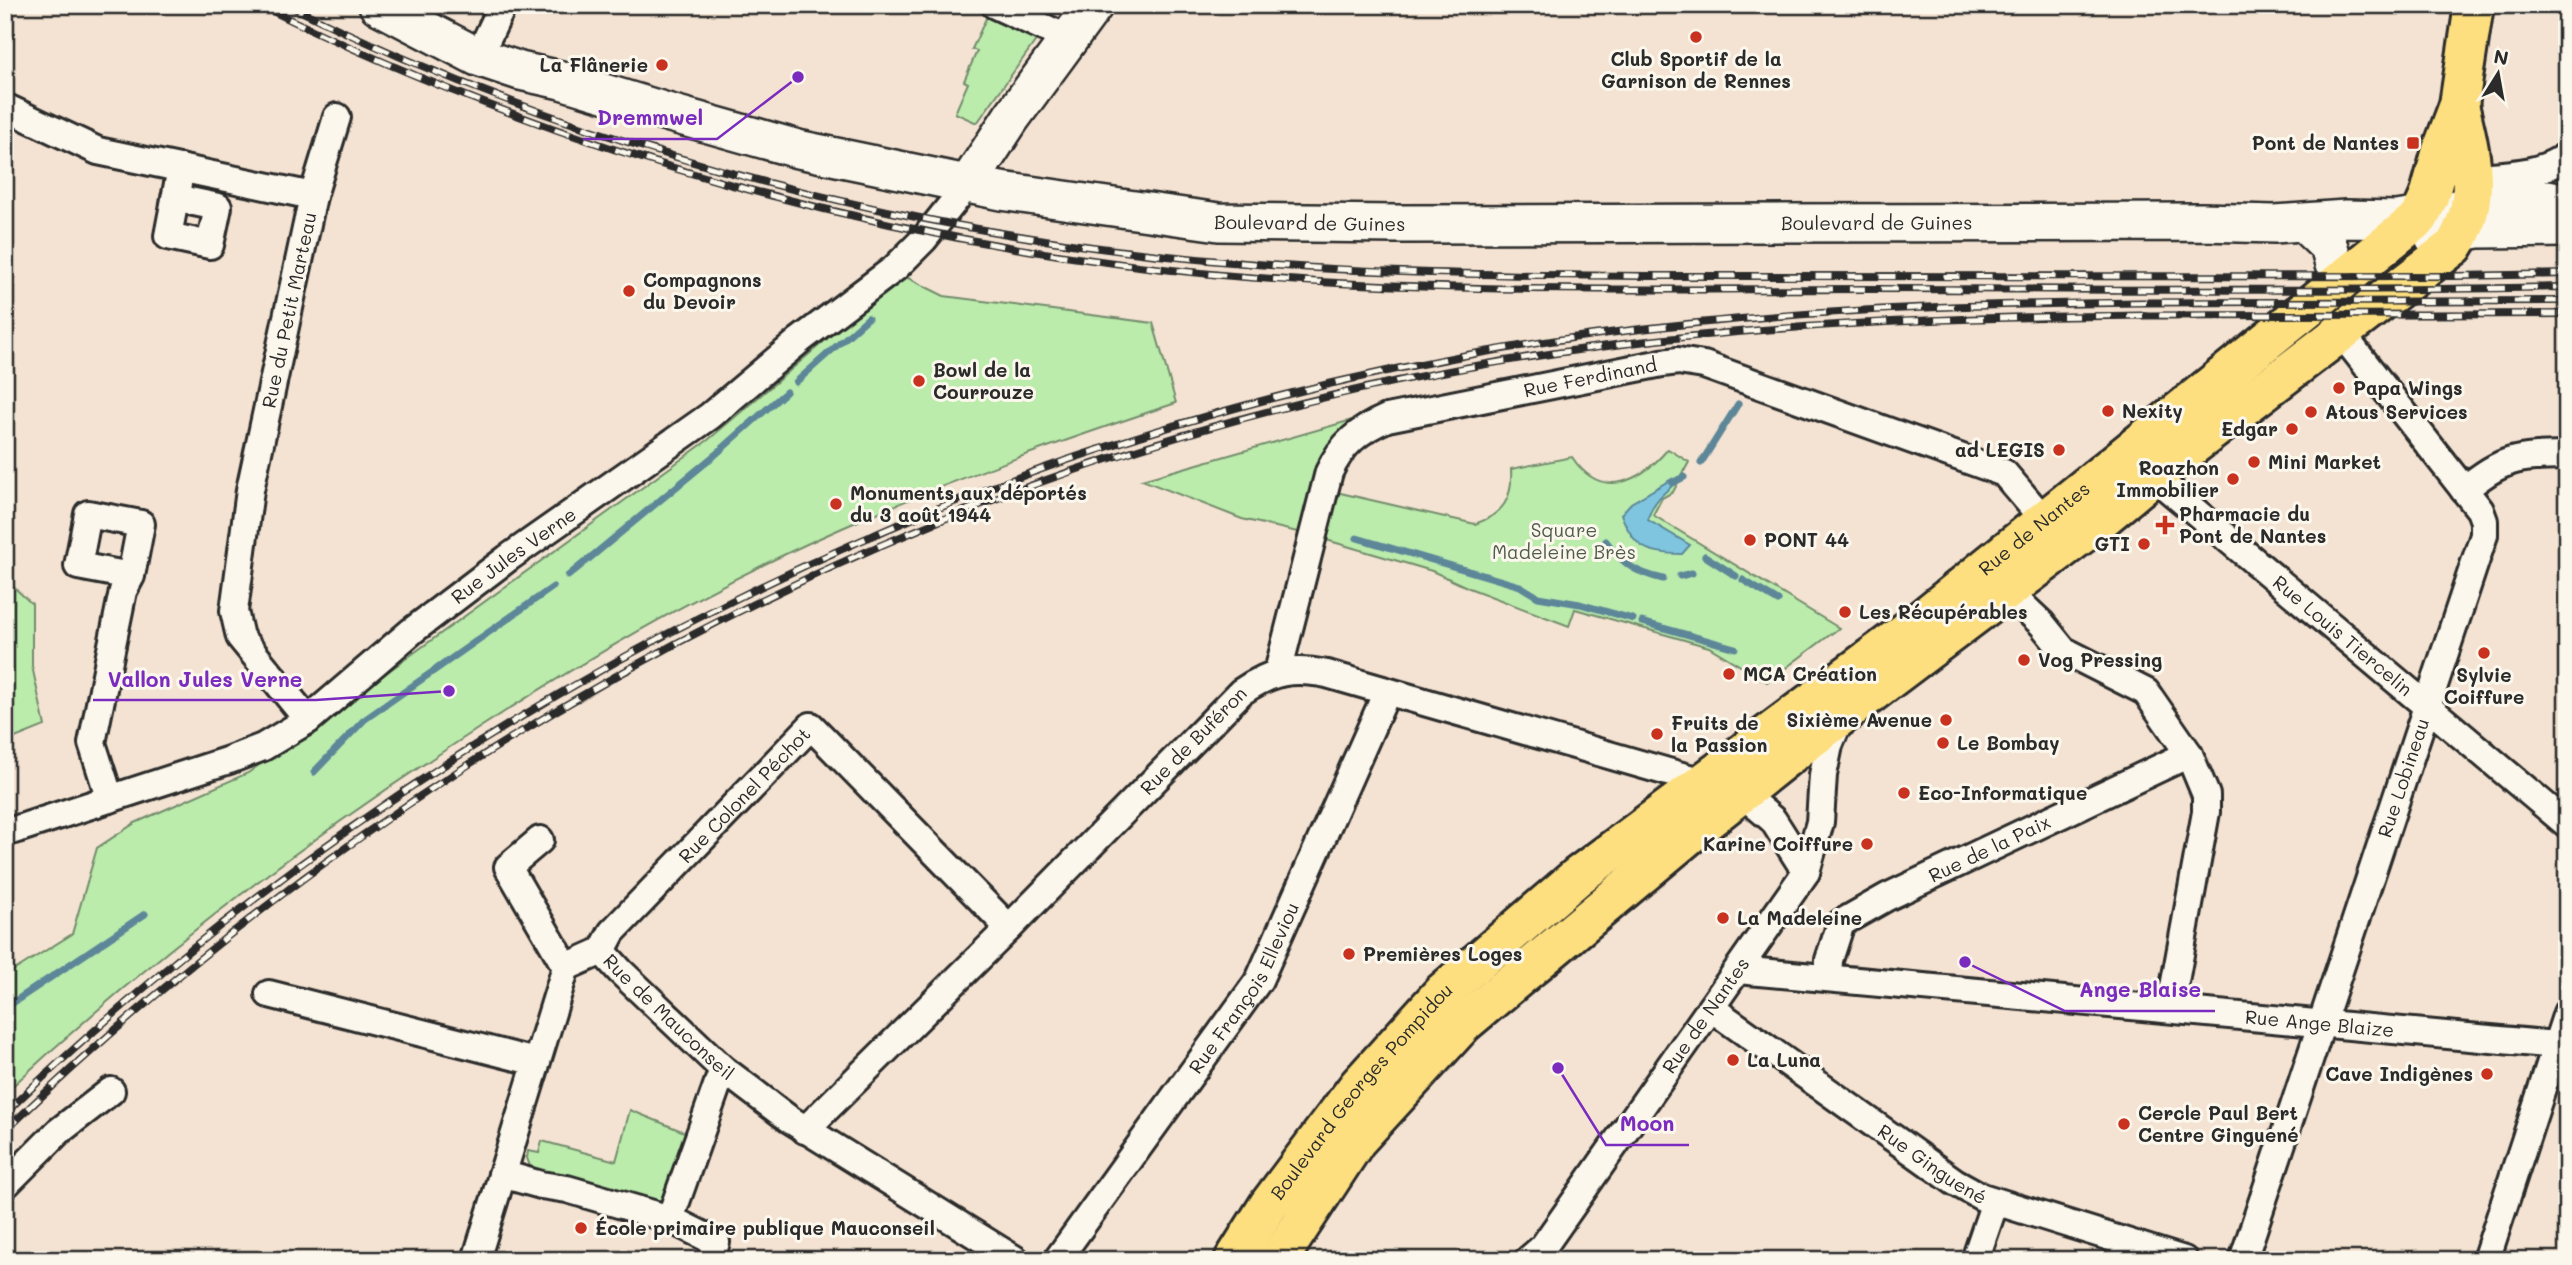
<svg xmlns="http://www.w3.org/2000/svg" width="2572" height="1265" viewBox="0 0 2572 1265" font-family="Mali,sans-serif">
  <style>
    .green { fill: #bbecac; stroke: #738c6c; stroke-width: 2 }
    .water { fill: #7fc5e0; stroke: #5d8798; stroke-width: 2 }
    .lines { fill: none; stroke-linecap: round; stroke-linejoin: round }
    .stream { stroke: #5d8798; stroke-width: 7 }
    .street-casing { stroke: #2b2b2b; stroke-width: 32 }
    .secondary-casing { stroke: #2b2b2b; stroke-width: 42 }
    .primary-casing { stroke: #2b2b2b; stroke-width: 44 }
    .street { stroke: #fbf7ec; stroke-width: 26 }
    .secondary { stroke: #fbf7ec; stroke-width: 37 }
    .primary { stroke: #fddf80; stroke-width: 38 }
    .rail-casing { stroke: #2b2b2b; stroke-width: 8 }
    .rail { stroke: #fbf7ec; stroke-width: 5; stroke-dasharray: 16; stroke-linecap: butt }
    .poi-dot { fill: #c8321e; stroke: #fbf7ec; stroke-width: 2.5 }
    .labels { text-anchor: middle; stroke-width: 6; stroke-linejoin: round; paint-order: stroke }
    .poi-label { font-size: 19px; font-weight: bold; fill: #2b2b2b; stroke: #fbf7ec; text-anchor: start }
    .street-label { font-size: 19px; fill: #2b2b2b; stroke: #fbf7ec }
    .park-label { font-size: 19px; fill: #4f5b4b; stroke: #fbf7ec }
    .leader { fill: none; stroke: #7b2cbf; stroke-width: 2.5 }
    .callout-dot { fill: #7b2cbf; stroke: #fbf7ec; stroke-width: 2.5 }
    .callout-label { font-size: 21px; text-anchor: middle; font-weight: bold; fill: #7b2cbf; stroke: #fbf7ec; stroke-width: 6; stroke-linejoin: round; paint-order: stroke }
  </style>
  <rect width="100%" height="100%" fill="#f4e3d2"/>
  <filter id="ink" filterUnits="userSpaceOnUse"><feTurbulence type="fractalNoise" baseFrequency=".0143" numOctaves="2"/><feDisplacementMap in="SourceGraphic" scale="14" xChannelSelector="R" yChannelSelector="G"/><feConvolveMatrix kernelMatrix="1 2 1 2 8 2 1 2 1" color-interpolation-filters="sRGB"/></filter>
  <g filter="url(#ink)">
    <g class="green">
      <polygon points="987,16 1037,39 977,123 955,113 968,83 964,81 977,51 972,49"/>
      <path d="M902 275 944 296 1153 323 1176 403C1062 441 950 480 840 529 706 588 579 662 456 743 295 848 146 961 5 1093V976L72 934 97 848 135 823 248 773 708 440Z"/>
      <polygon points="1359,418 1340,432 1325,452 1302,533 1242,519 1142,480"/>
      <path d="M1668 449 1689 462 1673 492 1662 498 1653 515 1839 628 1767 682 1709 647 1575 609 1569 626 1469 588 1432 571 1323 539 1336 492 1475 524C1503 514 1513 499 1511 469L1572 457C1601 501 1639 483 1668 449Z"/>
      <polygon points="5,579 32,604 32,666 45,726 5,742"/>
      <polygon points="630,1110 687,1133 660,1206 531,1169 527,1158 528,1151 539,1153 542,1141 616,1161"/>
    </g>
    <path class="water" d="M1672 479 1671 487C1661 495 1650 506 1648 520L1690 545 1682 554C1646 554 1634 548 1621 514L1631 503Z"/>
    <g class="lines">
      <g class="stream">
        <polyline points="796,382 868,318"/>
        <polyline points="1701,463 1738,404"/>
        <polyline points="1672,483 1684,477"/>
        <polyline points="1357,538 1520,586 1538,597 1580,604 1633,619"/>
        <path d="M1606 541C1624 565 1634 572 1663 579"/>
        <polyline points="1705,556 1736,576"/>
        <polyline points="568,576 715,455 786,392"/>
        <polyline points="1680,576 1692,573"/>
        <polyline points="1743,580 1778,601"/>
        <polyline points="1642,622 1735,648"/>
        <polyline points="314,772 364,720 553,587"/>
        <polyline points="5,1008 145,914"/>
      </g>
      <defs>
        <g id="street">
          <polyline points="995,5 1069,39"/>
          <polyline points="478,57 503,5"/>
          <polyline points="5,107 98,151 313,196 250,490 234,611 240,637 308,720"/>
          <path d="M2474 177C2504 175 2542 175 2567 155"/>
          <polyline points="313,196 337,117"/>
          <polyline points="175,198 218,207 210,245 168,236 181,168"/>
          <path id="s1" d="M2153 476 2567 824"/>
          <path d="M2464 490C2503 457 2517 457 2567 456"/>
          <polyline points="2006,590 2042,624 2063,650 2146,692 2189,754 2206,795 2206,812 2170,1009"/>
          <path id="s2" d="M1278 672 1329 472C1342 444 1359 430 1387 418L1662 363 1678 361 1704 365 2004 473 2044 520"/>
          <polyline points="110,799 92,743 123,591 131,576 141,524 88,514 78,566 131,576"/>
          <path id="s3" d="M5 833 229 760 263 747 308 720 412 631 508 558 710 416 800 340 895 268 924 239 968 184"/>
          <polyline points="540,840 508,867 566,967"/>
          <path id="s4" d="M602 951 612 932 811 726 1009 928"/>
          <path id="s5" d="M602 951 620 971 723 1069 789 1119 1016 1260"/>
          <path id="s6" d="M1738 970 2567 1046"/>
          <path id="s7" d="M1828 977 1829 960 1841 923 1887 897 2189 754"/>
          <polyline points="269,994 536,1062"/>
          <path id="s8" d="M1711 1008 1955 1182 1982 1197 2184 1260"/>
          <path id="s9" d="M805 1130 1009 928 1241 692C1272 671 1291 667 1327 674L1741 793 1773 820 1806 872"/>
          <polyline points="502,1174 541,1185 567,1189 670,1219"/>
          <polyline points="5,1185 58,1132 111,1091"/>
          <polyline points="476,1260 566,967 602,951"/>
          <polyline points="711,1260 716,1242 670,1219 723,1069"/>
          <path id="s10" d="M1057 1260 1259 980 1387 692"/>
          <path id="s11" d="M1528 1260 1543 1247 1806 872 1820 822 1823 775 1829 745 1840 719"/>
          <polyline points="1975,1260 1995,1202"/>
          <path id="s12" d="M2243 1260 2484 535V521L2480 510 2341 333"/>
          <polyline points="2486,1260 2567,1013"/>
        </g>
        <g id="secondary">
          <path id="s13" d="M378 5 478 57 520 71 561 80 670 113 798 149 1001 191 1219 222 1398 224 2203 222 2274 224 2346 219 2397 220 2446 212 2482 201 2547 199 2567 203"/>
          <polyline points="968,184 1011,118 1094,5"/>
          <polyline points="2310,229 2329,247 2339,282"/>
          <polyline points="2434,237 2478,229 2567,228"/>
        </g>
        <g id="primary">
          <path id="s14" d="M1234 1260 1268 1206 1359 1085 1443 992 1578 876 1911 628 2420 217 2429 197 2442 150 2459 105 2474 5"/>
          <path d="M1278 1260 1356 1141 1464 1023 1689 835 1784 759 2094 525 2153 476 2454 246C2483 201 2471 153 2459 105"/>
        </g>
      </defs>
      <use href="#street" class="street-casing"/>
      <use href="#secondary" class="secondary-casing"/>
      <use href="#primary" class="primary-casing"/>
      <use href="#street" class="street"/>
      <use href="#secondary" class="secondary"/>
      <use href="#primary" class="primary"/>
      <defs>
        <g id="rail">
          <path d="M260 5C561 153 887 244 1221 275 1436 294 1654 289 1870 289 2102 289 2335 292 2567 287"/>
          <path d="M288 5C533 126 801 205 1071 244 1291 276 1514 276 1736 276 1976 277 2217 276 2457 276L2567 274"/>
          <path d="M5 1113C441 696 993 416 1593 335 1819 305 2046 302 2274 302 2372 302 2469 301 2567 301"/>
          <path d="M5 1131C439 713 993 427 1592 348 1823 317 2055 315 2288 315 2381 315 2474 314 2567 314"/>
        </g>
      </defs>
      <use href="#rail" class="rail-casing"/>
      <use href="#rail" class="rail"/>
    </g>
  </g>
  <g class="poi-dot">
    <circle cx="1696" cy="37" r="7"/>
    <circle cx="662" cy="65" r="7"/>
    <rect x="2406" y="136" width="14" height="14" rx="3.5"/>
    <circle cx="629" cy="291" r="7"/>
    <circle cx="919" cy="381" r="7"/>
    <circle cx="2339" cy="388" r="7"/>
    <circle cx="2108" cy="411" r="7"/>
    <circle cx="2311" cy="412" r="7"/>
    <circle cx="2292" cy="429" r="7"/>
    <circle cx="2059" cy="450" r="7"/>
    <circle cx="2254" cy="462" r="7"/>
    <circle cx="2233" cy="479" r="7"/>
    <circle cx="836" cy="504" r="7"/>
    <path d="M2161.5 514.5h7v7h7v7h-7v7h-7v-7h-7v-7h7z"/>
    <circle cx="1750" cy="540" r="7"/>
    <circle cx="2144" cy="544" r="7"/>
    <circle cx="1845" cy="612" r="7"/>
    <circle cx="2484" cy="653" r="7"/>
    <circle cx="2024" cy="660" r="7"/>
    <circle cx="1729" cy="674" r="7"/>
    <circle cx="1946" cy="720" r="7"/>
    <circle cx="1657" cy="734" r="7"/>
    <circle cx="1943" cy="743" r="7"/>
    <circle cx="1904" cy="793" r="7"/>
    <circle cx="1867" cy="844" r="7"/>
    <circle cx="1723" cy="918" r="7"/>
    <circle cx="1349" cy="954" r="7"/>
    <circle cx="1733" cy="1060" r="7"/>
    <circle cx="2487" cy="1074" r="7"/>
    <circle cx="2124" cy="1124" r="7"/>
    <circle cx="581" cy="1228" r="7"/>
  </g>
  <g class="labels">
    <g class="poi-label">
      <text x="1696" y="66" text-anchor="middle">Club Sportif de la<tspan x="1696" dy="22">Garnison de Rennes</tspan></text>
      <text x="648" y="72" text-anchor="end">La Flânerie</text>
      <text x="2399" y="150" text-anchor="end">Pont de Nantes</text>
      <text x="643" y="287">Compagnons<tspan x="643" dy="22">du Devoir</tspan></text>
      <text x="933" y="377">Bowl de la<tspan x="933" dy="22">Courrouze</tspan></text>
      <text x="2353" y="395">Papa Wings</text>
      <text x="2122" y="418">Nexity</text>
      <text x="2325" y="419">Atous Services</text>
      <text x="2278" y="436" text-anchor="end">Edgar</text>
      <text x="2045" y="457" text-anchor="end">ad LEGIS</text>
      <text x="2268" y="469">Mini Market</text>
      <text x="2219" y="475" text-anchor="end">Roazhon<tspan x="2219" dy="22">Immobilier</tspan></text>
      <text x="850" y="500">Monuments aux déportés<tspan x="850" dy="22">du 3 août 1944</tspan></text>
      <text x="2179" y="521">Pharmacie du<tspan x="2179" dy="22">Pont de Nantes</tspan></text>
      <text x="1764" y="547">PONT 44</text>
      <text x="2130" y="551" text-anchor="end">GTI</text>
      <text x="1859" y="619">Les Récupérables</text>
      <text x="2038" y="667">Vog Pressing</text>
      <text x="1743" y="681">MCA Création</text>
      <text x="2484" y="682" text-anchor="middle">Sylvie<tspan x="2484" dy="22">Coiffure</tspan></text>
      <text x="1932" y="727" text-anchor="end">Sixième Avenue</text>
      <text x="1671" y="730">Fruits de<tspan x="1671" dy="22">la Passion</tspan></text>
      <text x="1957" y="750">Le Bombay</text>
      <text x="1918" y="800">Eco-Informatique</text>
      <text x="1853" y="851" text-anchor="end">Karine Coiffure</text>
      <text x="1737" y="925">La Madeleine</text>
      <text x="1363" y="961">Premières Loges</text>
      <text x="1747" y="1067">La Luna</text>
      <text x="2473" y="1081" text-anchor="end">Cave Indigènes</text>
      <text x="2138" y="1120">Cercle Paul Bert<tspan x="2138" dy="22">Centre Ginguené</tspan></text>
      <text x="595" y="1235">École primaire publique Mauconseil</text>
    </g>
    <g class="street-label">
      <text dy="7" stroke="none"><textPath href="#s13" startOffset="964">Boulevard de Guines</textPath></text>
      <text dy="7" stroke="none"><textPath href="#s13" startOffset="1531">Boulevard de Guines</textPath></text>
      <text transform="translate(289 310) rotate(-78)" y="7">Rue du Petit Marteau</text>
      <text dy="7" stroke="none"><textPath href="#s2" startOffset="495">Rue Ferdinand</textPath></text>
      <text dy="7" stroke="none"><textPath href="#s14" startOffset="1092">Rue de Nantes</textPath></text>
      <text dy="7" stroke="none"><textPath href="#s3" startOffset="588">Rue Jules Verne</textPath></text>
      <text dy="7" stroke="none"><textPath href="#s1" startOffset="248">Rue Louis Tiercelin</textPath></text>
      <text dy="7" stroke="none"><textPath href="#s9" startOffset="550">Rue de Buféron</textPath></text>
      <text dy="7" stroke="none"><textPath href="#s12" startOffset="508">Rue Lobineau</textPath></text>
      <text dy="7" stroke="none"><textPath href="#s4" startOffset="212">Rue Colonel Péchot</textPath></text>
      <text dy="7" stroke="none"><textPath href="#s7" startOffset="222">Rue de la Paix</textPath></text>
      <text dy="7" stroke="none"><textPath href="#s10" startOffset="331">Rue François Elleviou</textPath></text>
      <text dy="7" stroke="none"><textPath href="#s5" startOffset="94">Rue de Mauconseil</textPath></text>
      <text dy="7" stroke="none"><textPath href="#s11" startOffset="303">Rue de Nantes</textPath></text>
      <text dy="7" stroke="none"><textPath href="#s6" startOffset="584">Rue Ange Blaize</textPath></text>
      <text dy="7" stroke="none"><textPath href="#s14" startOffset="212">Boulevard Georges Pompidou</textPath></text>
      <text dy="7" stroke="none"><textPath href="#s8" startOffset="271">Rue Ginguené</textPath></text>
    </g>
    <g class="park-label">
      <text x="1564" y="537">Square<tspan x="1564" dy="22">Madeleine Brès</tspan></text>
    </g>
  </g>
  <path class="leader" d="M798 77L717 139H583M449 691L316 700H93M1965 962L2065 1011H2215M1558 1068L1606 1145H1689"/>
  <g class="callout-dot">
    <circle cx="798" cy="77" r="7"/>
    <circle cx="449" cy="691" r="7"/>
    <circle cx="1965" cy="962" r="7"/>
    <circle cx="1558" cy="1068" r="7"/>
  </g>
  <g class="callout-label">
    <text x="650" y="125">Dremmwel</text>
    <text x="205" y="687">Vallon Jules Verne</text>
    <text x="2140" y="997">Ange Blaise</text>
    <text x="1647" y="1131">Moon</text>
  </g>
  <rect width="2572" height="1265" fill="none" stroke="#fbf7ec" stroke-width="28"/>
  <rect x="14" y="14" width="2544" height="1237" fill="none" stroke="#2b2b2b" stroke-width="2.5" filter="url(#ink)"/>
  <g transform="translate(2498 74) rotate(11)" stroke="#fbf7ec" stroke-width="5" paint-order="stroke">
  <path d="M0-5L12 26L0 18L-12 26Z" fill="#2b2b2b"/>
  <text y="-10" font-size="19" font-weight="bold" text-anchor="middle" fill="#2b2b2b">N</text>
  </g>
</svg>
